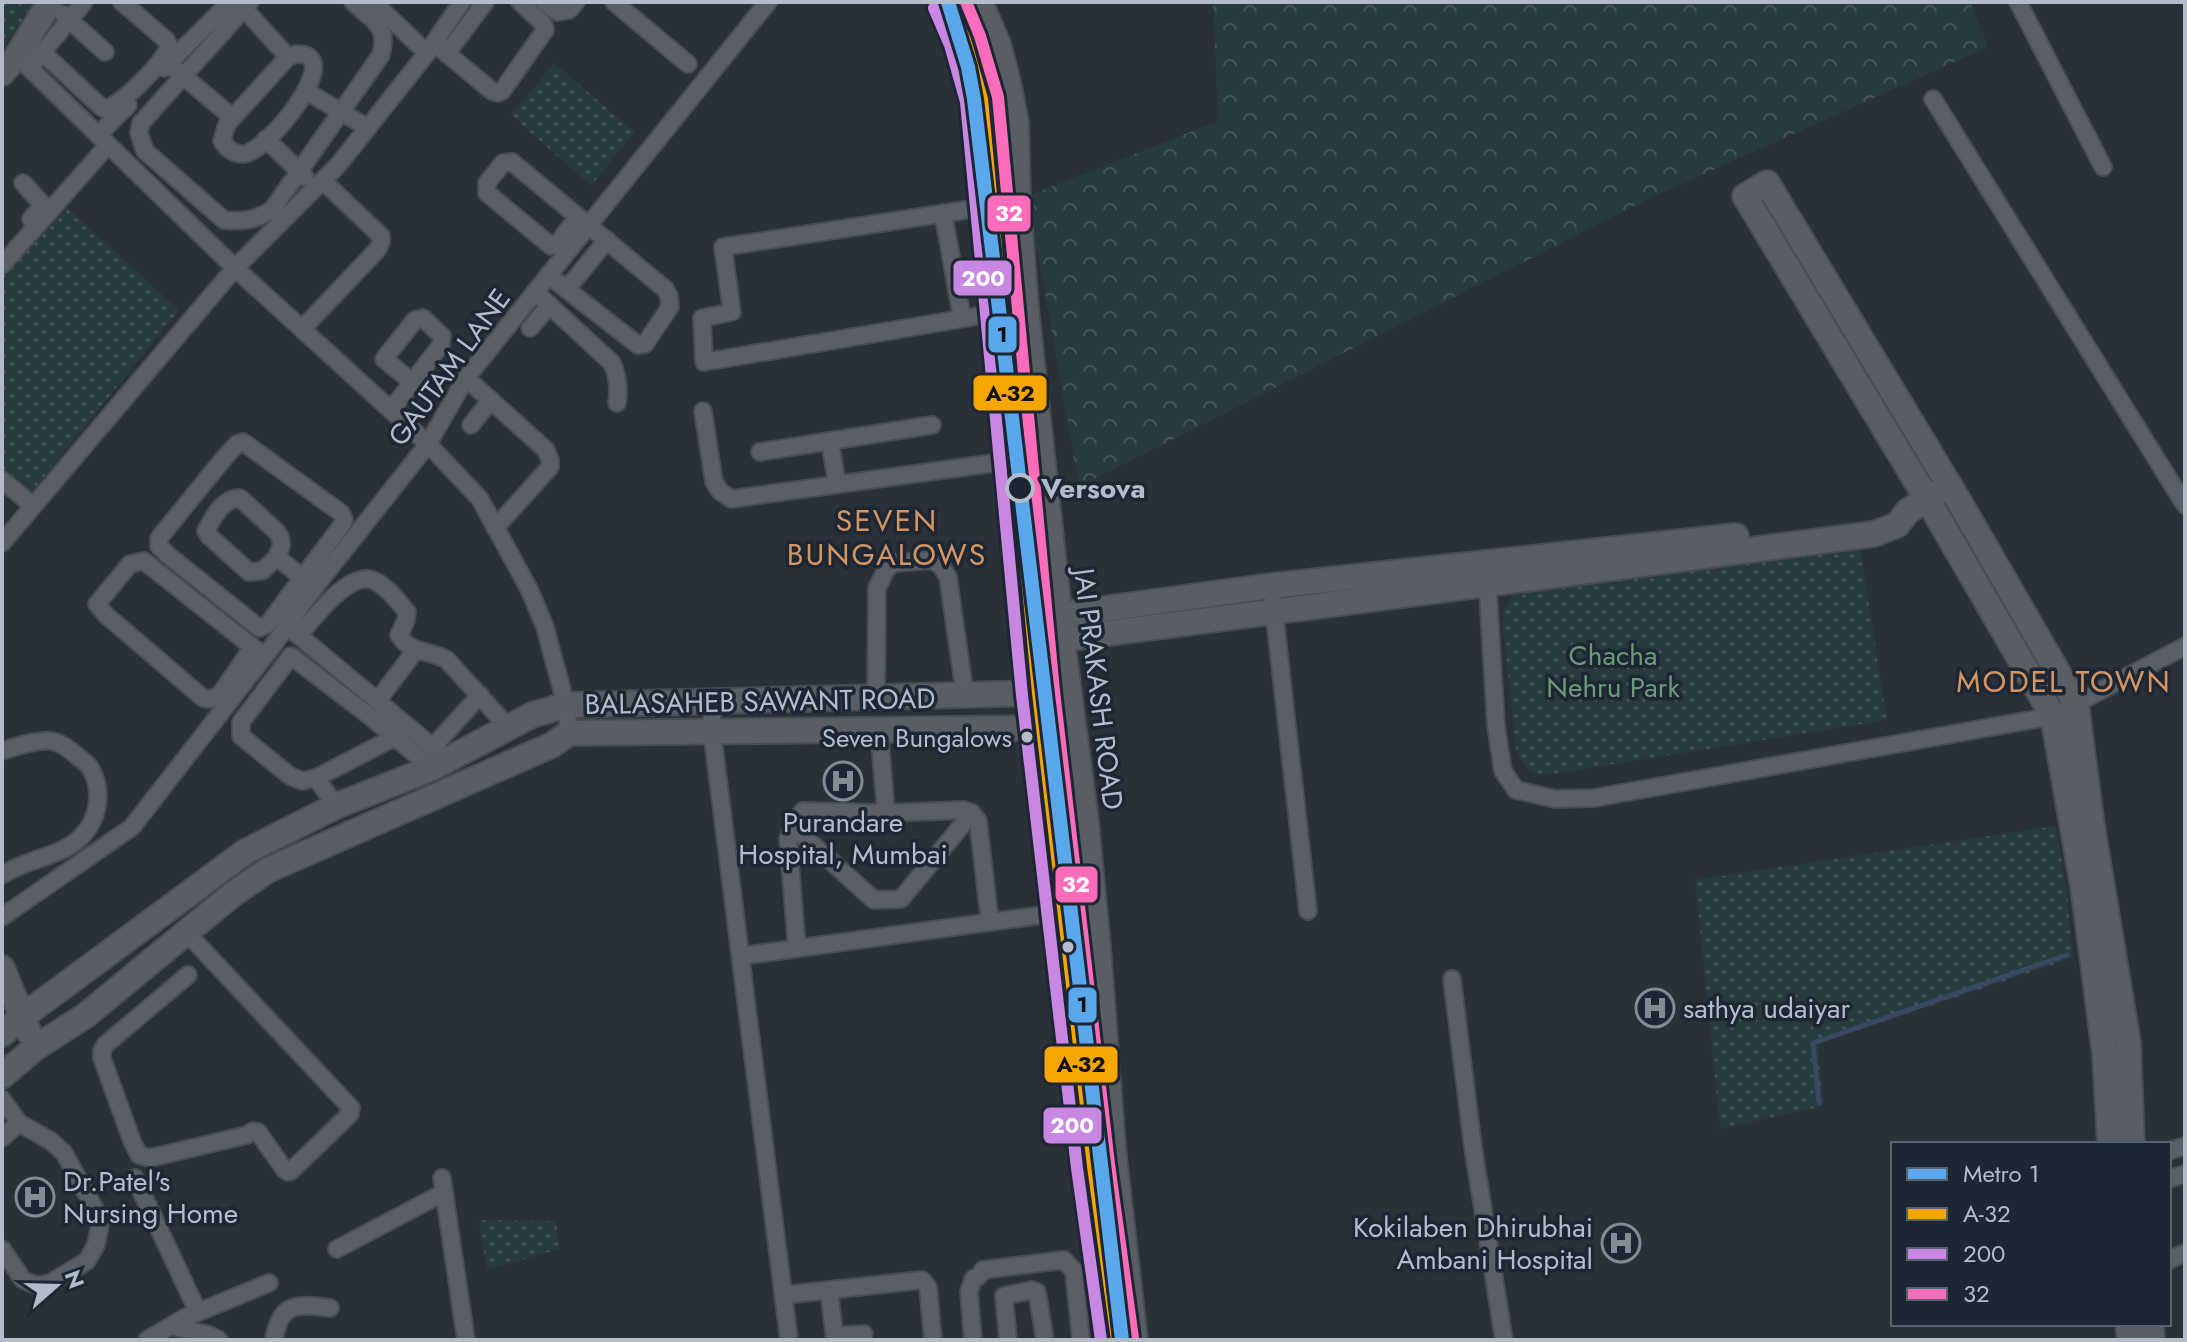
<svg xmlns="http://www.w3.org/2000/svg" width="2187" height="1342" viewBox="0 0 2187 1342" font-family="Jost,sans-serif">
  <style>
    .forest { fill: url(#forest-crowns) }
    .park { fill: url(#park-dots) }
    .lines { fill: none; stroke-linecap: round; stroke-linejoin: round }
    .stream { stroke: #384963; stroke-width: 5 }
    .street-casing { stroke: #484c53; stroke-width: 20 }
    .secondary-casing { stroke: #484c53; stroke-width: 28 }
    .street { stroke: #5a5e66; stroke-width: 16 }
    .secondary { stroke: #595d64; stroke-width: 24 }
    .rail-casing { stroke: #595d64; stroke-width: 8 }
    .rail { stroke: #1d2633; stroke-width: 5; stroke-dasharray: 15; stroke-linecap: butt }
    .bus-1-casing { stroke: #1d2633; stroke-width: 18 }
    .bus-2-casing { stroke: #1d2633; stroke-width: 18 }
    .bus-3-casing { stroke: #1d2633; stroke-width: 18 }
    .bus-1 { stroke: #f7a600; stroke-width: 12 }
    .bus-2 { stroke: #c787e3; stroke-width: 12 }
    .bus-3 { stroke: #fb6dba; stroke-width: 12 }
    .metro-1-casing { stroke: #1d2633; stroke-width: 20 }
    .metro-1 { stroke: #5aa8eb; stroke-width: 14 }
    .stop-dot { fill: #1d2633; stroke: #b4bcc9; stroke-width: 4 }
    .bus-dot { fill: #b4bcc9; stroke: #1d2633; stroke-width: 3 }
    .labels { text-anchor: middle; stroke-width: 7; stroke-linejoin: round; paint-order: stroke }
    .bus-label { font-size: 26px; fill: #b4bcc9; stroke: #1d2633; text-anchor: end }
    .street-label { font-size: 28px; fill: #b4bcc9; stroke: #1d2633 }
    .stop-label { font-size: 28px; font-weight: bold; fill: #b4bcc9; stroke: #1d2633; text-anchor: start }
    .park-label { font-size: 28px; fill: #6b9a76; stroke: #1d2633 }
    .poi-label { font-size: 28px; fill: #b4bcc9; stroke: #1d2633; text-anchor: start }
    .neighbourhood-label { font-size: 30px; letter-spacing: 2px; fill: #d59563; stroke: #1d2633 }
    .line-badge { stroke: #1d2633; stroke-width: 3 }
    .badge-label { font-size: 22px; text-anchor: middle; font-weight: bold; fill: #fff }
    .pale-badge-label { font-size: 22px; text-anchor: middle; font-weight: bold; fill: #111 }
  </style>
  <defs>
    <pattern id="forest-crowns" width="20" height="18" patternUnits="userSpaceOnUse" patternTransform="scale(2)"><rect width="20" height="18" fill="#273a3e"/><path d="M2 6a3 3 0 1 1 6 0M12 15a3 3 0 1 1 6 0" fill="none" stroke="#445559"/></pattern>
    <pattern id="park-dots" width="8" height="8" patternUnits="userSpaceOnUse" patternTransform="scale(2)"><rect width="8" height="8" fill="#273a3e"/><path d="M2 2h.1M6 6h.1" fill="none" stroke="#445559" stroke-width="1.8" stroke-linecap="round"/></pattern>
  </defs>
  <rect width="100%" height="100%" fill="#2a3038"/>
  <polygon class="forest" points="1213,2 1970,2 1988,47 1646,200 1079,487 1028,196 1218,121"/>
  <g class="park">
    <polygon points="2,2 36,2 2,51"/>
    <polygon points="554,63 635,132 591,186 511,115"/>
    <polygon points="62,203 179,310 27,498 2,476 2,273"/>
    <path d="M1860 546 1887 720 1546 775C1525 772 1524 767 1516 749L1503 628 1504 609 1514 591Z"/>
    <polygon points="2056,826 2066,885 2073,958 1818,1044 1823,1106 1720,1129 1695,880"/>
    <polygon points="479,1220 556,1221 559,1249 487,1270"/>
  </g>
  <g class="lines">
    <polyline class="stream" points="1819,1103 1813,1043 2067,955"/>
    <defs>
      <g id="street">
        <path d="M250 2 141 123 139 133 145 151 224 220C243 222 256 220 272 210L381 55C389 25 373 21 353 2"/>
        <polyline points="373,2 427,53"/>
        <polyline points="544,2 557,12 569,10 576,2"/>
        <polyline points="614,2 688,64"/>
        <polyline points="2018,2 2103,167"/>
        <polyline points="239,3 288,57"/>
        <polyline points="63,14 105,52"/>
        <polyline points="434,43 492,91 498,93 502,91 545,30 543,23 520,2"/>
        <path d="M42 52 99 105 105 109C122 105 163 63 169 46L166 40 122 2"/>
        <polyline points="447,53 485,2"/>
        <path d="M296 54C349 52 266 154 243 154 234 154 226 148 222 141L227 124 288 57Z"/>
        <polyline points="17,56 235,268 428,444 480,499 529,589 545,627 566,705 569,733"/>
        <polyline points="35,61 84,2"/>
        <polyline points="164,68 230,2"/>
        <polyline points="176,70 232,117"/>
        <polyline points="306,91 368,128"/>
        <polyline points="1933,99 2185,505"/>
        <polyline points="98,135 128,105"/>
        <polyline points="266,139 305,177"/>
        <polyline points="23,183 43,205 31,219"/>
        <polyline points="992,206 723,247 732,312 702,318 704,362 1002,312"/>
        <polyline points="943,213 962,318"/>
        <polyline points="2,265 108,145"/>
        <polyline points="548,275 638,345 645,344 670,307 669,296 665,289 512,162 503,163 487,183 487,193 551,246 556,245 578,217"/>
        <polyline points="567,289 607,240"/>
        <path d="M535 292 612 363C618 377 619 388 617 403"/>
        <polyline points="530,328 550,305"/>
        <polyline points="302,329 378,249 381,242 381,236 323,181"/>
        <polyline points="466,378 546,450 550,460 550,467 495,528"/>
        <polyline points="391,410 441,345 442,336 423,318 415,320 384,359 412,382"/>
        <polyline points="703,411 714,482 720,491 731,499 1016,460"/>
        <polyline points="471,425 491,400"/>
        <polyline points="830,441 932,425"/>
        <polygon points="243,442 341,513 344,519 342,525 268,624 259,628 169,556 159,546 159,538 225,457 237,444"/>
        <polyline points="760,452 830,441 837,484"/>
        <polyline points="2,480 32,505"/>
        <polyline points="2,543 235,268 339,164 427,53 462,2"/>
        <path d="M277 557 262 571 249 572 209 536 206 531C213 517 223 498 240 498L277 532C284 542 281 547 277 557L310 584"/>
        <polyline points="1487,575 1496,726 1503,771 1516,790 1555,799 1594,798 2053,716 2185,646"/>
        <polyline points="1273,602 1308,911"/>
        <polyline points="292,630 448,760"/>
        <path d="M299 635C313 619 344 577 368 579 382 580 398 601 407 612L406 620 399 635C411 655 429 649 447 660L508 727"/>
        <polyline points="253,647 219,696 210,699 203,698 106,615 97,604 130,564 144,561 264,656"/>
        <polyline points="876,698 877,588 886,570 893,563 932,560 941,566 948,577 965,695"/>
        <polyline points="378,700 415,651"/>
        <polyline points="712,702 712,732 789,1340"/>
        <polyline points="879,730 886,813 964,810 972,813 978,821 990,922"/>
        <polyline points="433,747 480,695"/>
        <path d="M2 751C14 747 38 739 51 741 60 742 71 750 77 756 82 760 88 764 91 769 103 791 99 820 80 838 60 857 26 859 2 875"/>
        <polyline points="316,778 395,737"/>
        <polyline points="336,806 316,778 302,781 290,776 241,736 241,722 291,656 371,717 432,768"/>
        <polyline points="792,826 874,900 901,899 972,813"/>
        <polyline points="2,917 132,827 274,644 314,588 428,444 466,378 768,2"/>
        <polyline points="186,932 351,1108 350,1114 291,1171 288,1172 284,1169 258,1132 253,1131 247,1135 150,1158 139,1155 132,1141 102,1058 102,1051 105,1045 188,975"/>
        <polyline points="797,948 788,839 794,821 803,811 886,813"/>
        <polyline points="741,956 1064,912"/>
        <polyline points="1452,979 1473,1147 1504,1340"/>
        <polyline points="2,1099 19,1123 51,1141 64,1153 101,1220 96,1245 87,1261 50,1283 39,1286 23,1280 2,1249"/>
        <polyline points="2,1138 19,1123"/>
        <polyline points="2169,1151 2185,1146"/>
        <polyline points="135,1178 198,1312"/>
        <polyline points="442,1178 466,1340"/>
        <polyline points="2169,1179 2185,1174"/>
        <polyline points="337,1249 443,1193"/>
        <polyline points="2169,1260 2185,1253"/>
        <polyline points="829,1291 835,1340"/>
        <polyline points="783,1295 922,1280 928,1287 933,1340"/>
        <polyline points="172,1326 209,1335 219,1340"/>
        <polyline points="835,1336 864,1334"/>
        <polyline points="147,1340 184,1318 269,1283"/>
        <path d="M274 1340C280 1301 298 1304 330 1308"/>
        <polyline points="973,1340 969,1292 973,1279 979,1276 983,1270 1064,1260 1074,1271 1081,1340"/>
        <polyline points="1008,1340 1004,1296 1032,1290 1037,1292 1045,1340"/>
      </g>
      <g id="secondary">
        <polyline points="949,2 965,40 982,99 1038,693 1093,1166 1117,1340"/>
        <polyline points="980,2 998,44 1008,82 1016,122 1018,202 1026,308 1062,639 1086,822 1098,947 1113,1148 1135,1340"/>
        <polyline points="2,73 17,56 50,2"/>
        <polyline points="1059,615 1270,586 1736,536"/>
        <polyline points="1062,639 1874,534 1897,525 1908,511 1939,492"/>
        <polyline points="2,968 28,1031"/>
        <polyline points="2,1034 22,1017 245,852 336,806 432,768 532,715 566,705 1038,693"/>
        <polyline points="2,1076 35,1048 85,1016 233,894 268,870 552,745 569,733 1043,728"/>
        <polyline points="2110,1144 2105,1055 2083,886 2053,716 1936,514 1745,196 1767,183 1960,503 2076,704 2092,826 2128,1043 2132,1144"/>
        <polyline points="2128,1324 2130,1340"/>
        <polyline points="2151,1324 2152,1340"/>
      </g>
    </defs>
    <use href="#street" class="street-casing"/>
    <use href="#secondary" class="secondary-casing"/>
    <use href="#street" class="street"/>
    <use href="#secondary" class="secondary"/>
    <defs>
      <g id="rail">
        <polyline points="968,67 991,155 1000,199"/>
        <polyline points="1069,780 1072,820"/>
        <path d="M1056 782C1067 849 1083 915 1093 983"/>
        <polyline points="1076,939 1080,984"/>
      </g>
    </defs>
    <use href="#rail" class="rail-casing"/>
    <use href="#rail" class="rail"/>
    <defs>
      <polyline id="bus-1" points="949,2 965,40 982,99 1038,693 1093,1166 1117,1340"/>
      <polyline id="bus-2" points="934,8 950,45 966,102 1022,695 1077,1168 1101,1340"/>
      <polyline id="bus-3" points="966,2 980,36 998,97 1054,691 1109,1164 1133,1338"/>
    </defs>
    <use href="#bus-1" class="bus-1-casing"/>
    <use href="#bus-2" class="bus-2-casing"/>
    <use href="#bus-3" class="bus-3-casing"/>
    <use href="#bus-1" class="bus-1"/>
    <use href="#bus-2" class="bus-2"/>
    <use href="#bus-3" class="bus-3"/>
    <defs>
      <polyline id="metro-1" points="948,2 968,67 974,99 1122,1340"/>
    </defs>
    <use href="#metro-1" class="metro-1-casing"/>
    <use href="#metro-1" class="metro-1"/>
  </g>
  <defs>
    <symbol id="hospital-ring" viewBox="-11 -11 22 22"><circle r="9.5" fill="#1d2633" stroke="#848b96" stroke-width="1.5"/><path d="M-5-5h3v3.5h4V-5h3V5h-3V1.5h-4V5h-3Z" fill="#848b96"/></symbol>
  </defs>
  <g fill-rule="evenodd">
    <use href="#hospital-ring" x="821" y="759" width="44" height="44"/>
    <use href="#hospital-ring" x="1633" y="986" width="44" height="44"/>
    <use href="#hospital-ring" x="13" y="1175" width="44" height="44"/>
    <use href="#hospital-ring" x="1599" y="1221" width="44" height="44"/>
  </g>
  <circle class="stop-dot" cx="1020" cy="488" r="13"/>
  <g class="bus-dot">
    <circle cx="1027" cy="737" r="7"/>
    <circle cx="1068" cy="947" r="7"/>
  </g>
  <g class="labels">
    <g class="bus-label">
      <text x="1012" y="747">Seven Bungalows</text>
    </g>
    <g class="street-label">
      <text transform="translate(449 367) rotate(-54)" y="10">GAUTAM LANE</text>
      <text transform="translate(1099 689) rotate(83)" y="10">JAI PRAKASH ROAD</text>
      <text transform="translate(760 701) rotate(-1)" y="10">BALASAHEB SAWANT ROAD</text>
    </g>
    <g class="stop-label">
      <text x="1041" y="498">Versova</text>
    </g>
    <g class="park-label">
      <text x="1613" y="665">Chacha<tspan x="1613" dy="32">Nehru Park</tspan></text>
    </g>
    <g class="poi-label">
      <text x="843" y="832" text-anchor="middle">Purandare<tspan x="843" dy="32">Hospital, Mumbai</tspan></text>
      <text x="1683" y="1018">sathya udaiyar</text>
      <text x="63" y="1191">Dr.Patel's<tspan x="63" dy="32">Nursing Home</tspan></text>
      <text x="1593" y="1237" text-anchor="end">Kokilaben Dhirubhai<tspan x="1593" dy="32">Ambani Hospital</tspan></text>
    </g>
    <g class="neighbourhood-label">
      <text x="887" y="531">SEVEN<tspan x="887" dy="34">BUNGALOWS</tspan></text>
      <text x="2064" y="692">MODEL TOWN</text>
    </g>
  </g>
  <g class="line-badge">
    <rect x="986" y="194" width="46" height="39" rx="8" fill="#fb6dba"/>
    <rect x="952" y="259" width="61" height="38" rx="8" fill="#c787e3"/>
    <rect x="987" y="315" width="31" height="39" rx="8" fill="#5aa8eb"/>
    <rect x="972" y="374" width="76" height="38" rx="8" fill="#f7a600"/>
    <rect x="1054" y="865" width="45" height="39" rx="8" fill="#fb6dba"/>
    <rect x="1067" y="986" width="31" height="38" rx="8" fill="#5aa8eb"/>
    <rect x="1043" y="1045" width="76" height="39" rx="8" fill="#f7a600"/>
    <rect x="1042" y="1106" width="61" height="39" rx="8" fill="#c787e3"/>
  </g>
  <g class="badge-label">
    <text x="1009" y="221">32</text>
    <text x="983" y="286">200</text>
    <text x="1076" y="892">32</text>
    <text x="1072" y="1133">200</text>
  </g>
  <g class="pale-badge-label">
    <text x="1002" y="342">1</text>
    <text x="1010" y="401">A-32</text>
    <text x="1082" y="1012">1</text>
    <text x="1081" y="1072">A-32</text>
  </g>
  <rect width="2187" height="1342" fill="none" stroke="#b4bcc9" stroke-width="8"/>
  <rect x="1891" y="1142" width="280" height="184" fill="#1d2633" stroke="#59626f" stroke-width="2"/>
  <rect x="1907" y="1168" width="40" height="12" fill="#5aa8eb" stroke="#59626f" stroke-width="2"/>
  <text x="1963" y="1182" font-size="24" fill="#b4bcc9">Metro 1</text>
  <rect x="1907" y="1208" width="40" height="12" fill="#f7a600" stroke="#59626f" stroke-width="2"/>
  <text x="1963" y="1222" font-size="24" fill="#b4bcc9">A-32</text>
  <rect x="1907" y="1248" width="40" height="12" fill="#c787e3" stroke="#59626f" stroke-width="2"/>
  <text x="1963" y="1262" font-size="24" fill="#b4bcc9">200</text>
  <rect x="1907" y="1288" width="40" height="12" fill="#fb6dba" stroke="#59626f" stroke-width="2"/>
  <text x="1963" y="1302" font-size="24" fill="#b4bcc9">32</text>
  <g transform="translate(56 1286) rotate(70)" stroke="#1d2633" stroke-width="6" paint-order="stroke">
  <path d="M0-6L14 30L0 20L-14 30Z" fill="#b4bcc9"/>
  <text y="-12" font-size="22" font-weight="bold" text-anchor="middle" fill="#b4bcc9">N</text>
  </g>
</svg>
